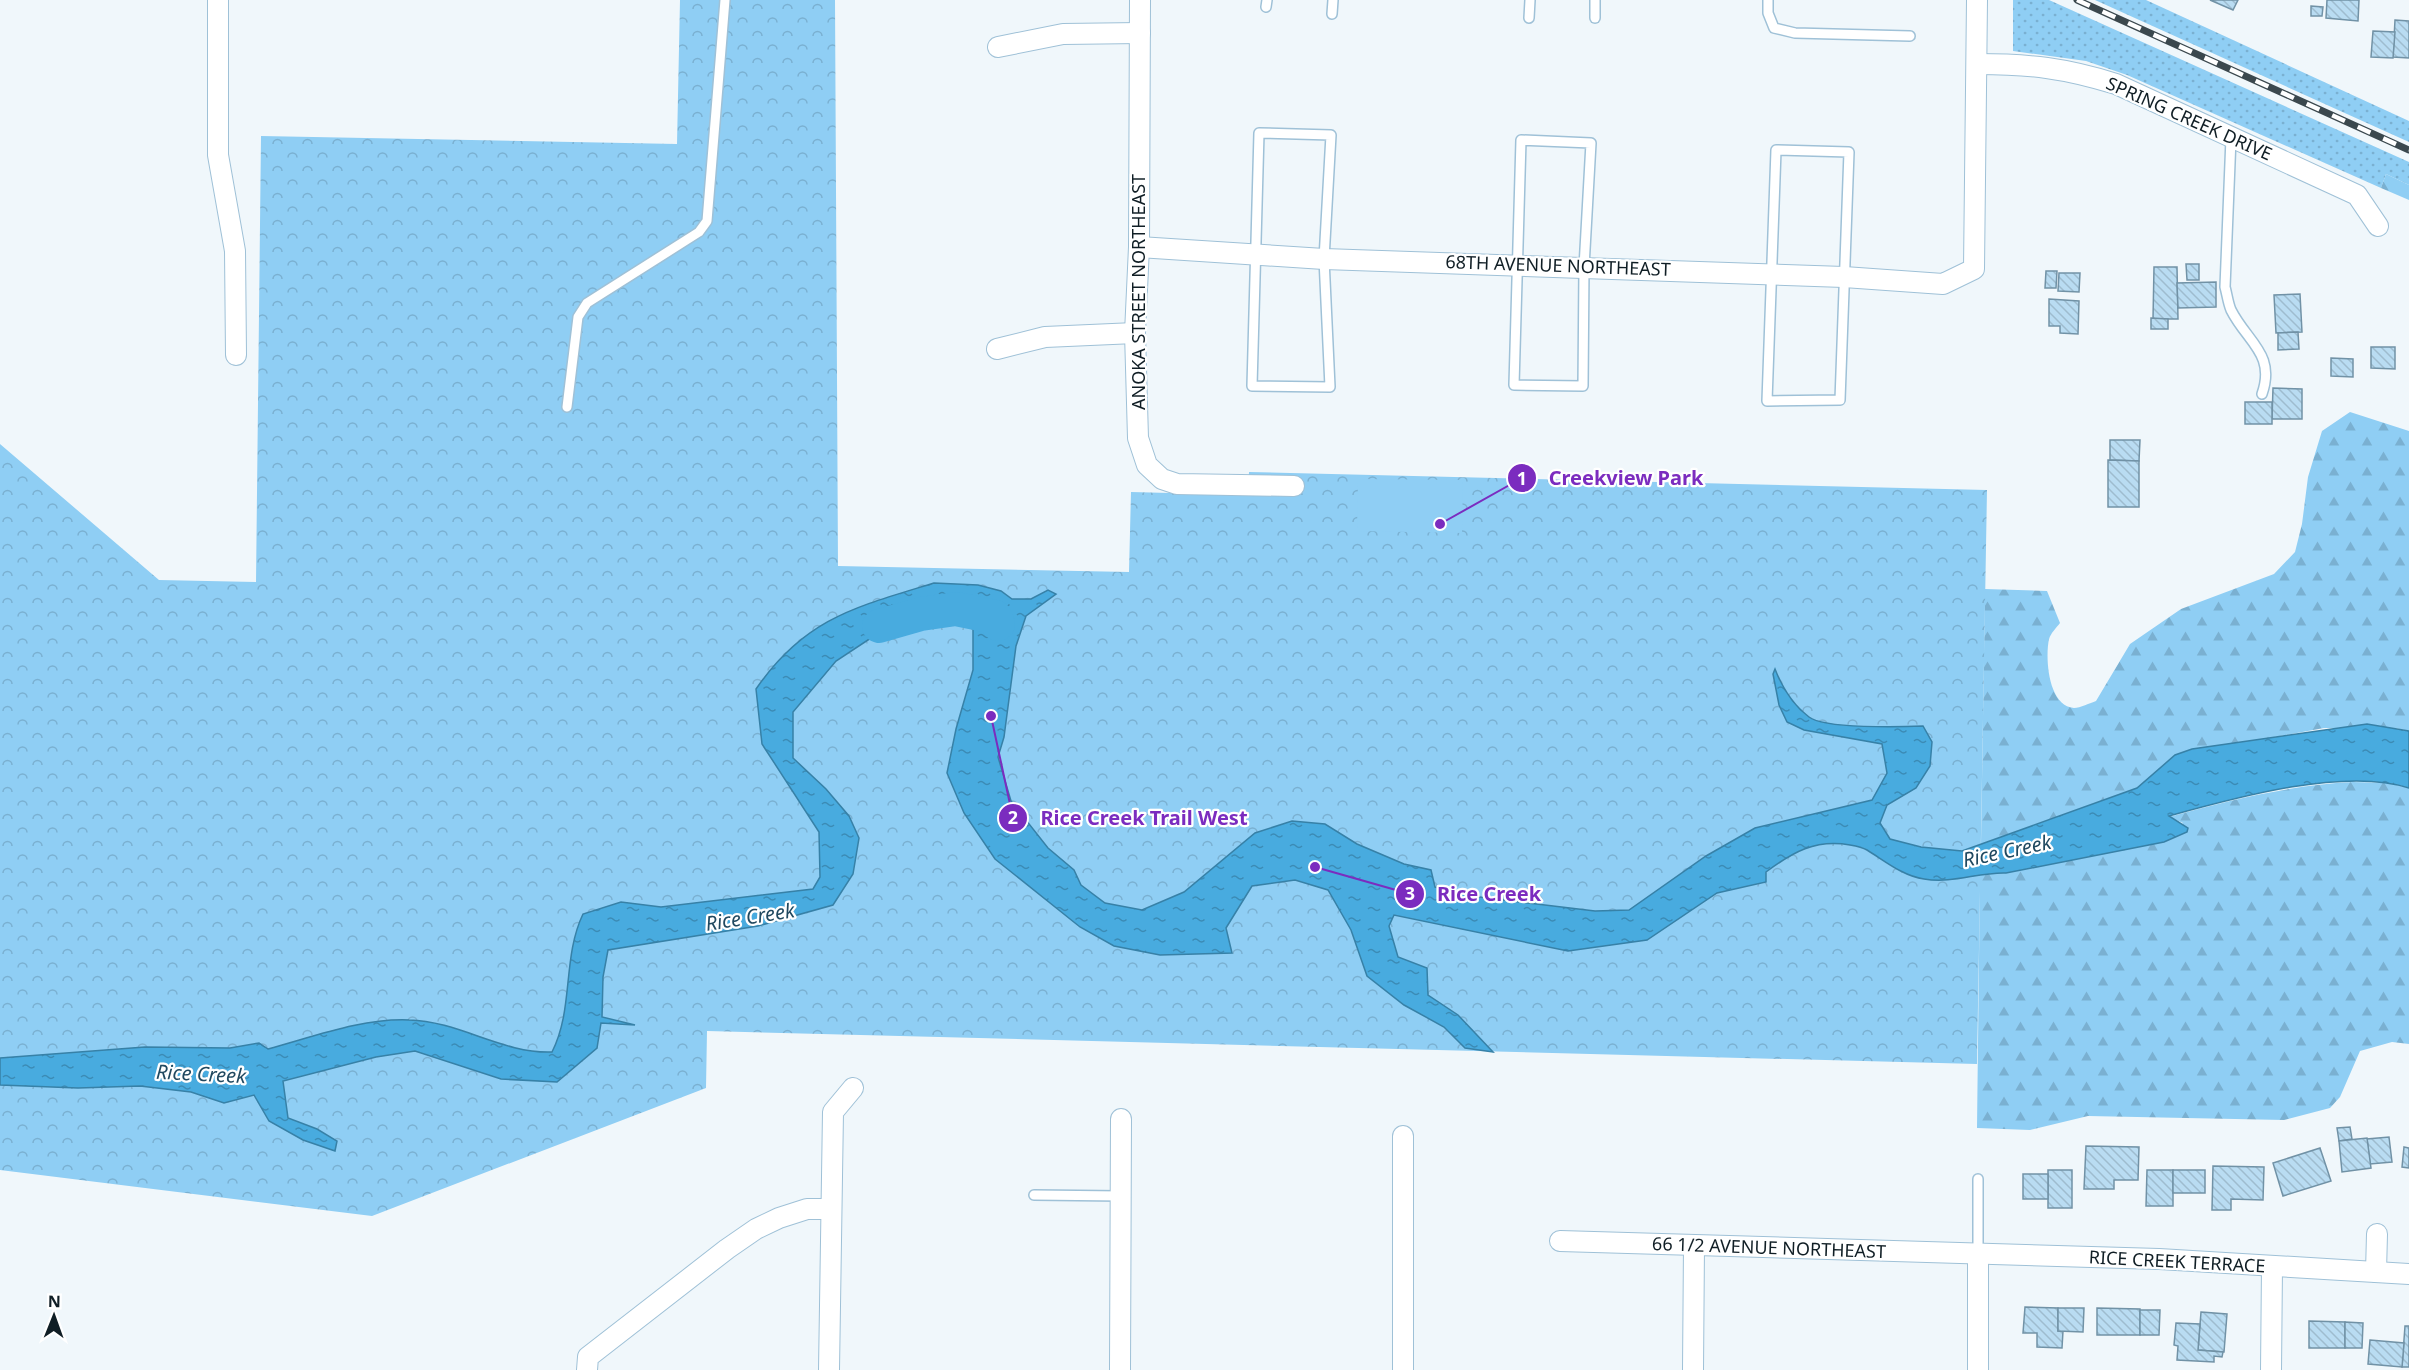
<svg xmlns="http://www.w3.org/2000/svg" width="2409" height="1370" viewBox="0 0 2409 1370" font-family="'Noto Sans',sans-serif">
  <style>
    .grass { fill: url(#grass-dots) }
    .forest { fill: url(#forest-firs) }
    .park { fill: url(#park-crowns) }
    .garden { fill: #8fcef4 }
    .water { fill: url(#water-ripples); stroke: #3781a7; stroke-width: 1.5 }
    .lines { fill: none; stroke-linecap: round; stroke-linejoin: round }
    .river { stroke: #48abdf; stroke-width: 34 }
    .building { fill: url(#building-back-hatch); stroke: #7192a6; stroke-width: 1.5 }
    .service-casing { stroke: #9fc1d7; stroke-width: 12 }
    .minor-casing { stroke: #9fc1d7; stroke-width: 22 }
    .service { stroke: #fff; stroke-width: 9 }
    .minor { stroke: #fff; stroke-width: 20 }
    .rail-casing { stroke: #3b484e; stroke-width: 7 }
    .rail { stroke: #fff; stroke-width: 4.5; stroke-dasharray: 14; stroke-linecap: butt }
    .labels { text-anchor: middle; stroke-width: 4.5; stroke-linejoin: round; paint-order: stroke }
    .street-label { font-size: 18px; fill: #101e25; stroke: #fff }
    .water-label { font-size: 20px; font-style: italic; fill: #204960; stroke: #fff }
    .leader { fill: none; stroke: #7b2cbf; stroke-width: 2 }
    .callout-dot { fill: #7b2cbf; stroke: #fff; stroke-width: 2 }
    .mark-label { font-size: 18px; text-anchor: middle; font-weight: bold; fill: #fff }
    .callout-label { font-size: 20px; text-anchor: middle; font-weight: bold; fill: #7b2cbf; stroke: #fff; stroke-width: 4.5; stroke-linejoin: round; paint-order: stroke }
  </style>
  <defs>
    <pattern id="grass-dots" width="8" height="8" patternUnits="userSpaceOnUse" patternTransform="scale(1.5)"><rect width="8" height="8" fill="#8fcef4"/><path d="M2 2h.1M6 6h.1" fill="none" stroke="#7ab0d1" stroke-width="1.8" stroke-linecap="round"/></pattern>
    <pattern id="forest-firs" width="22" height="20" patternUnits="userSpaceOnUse" patternTransform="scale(1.5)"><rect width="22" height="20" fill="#8fcef4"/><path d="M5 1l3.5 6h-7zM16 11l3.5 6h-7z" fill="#7ab0d1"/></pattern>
    <pattern id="park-crowns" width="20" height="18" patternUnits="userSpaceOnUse" patternTransform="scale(1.5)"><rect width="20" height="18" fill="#8fcef4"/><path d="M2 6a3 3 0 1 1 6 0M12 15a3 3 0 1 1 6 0" fill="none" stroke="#7ab0d1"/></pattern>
    <pattern id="water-ripples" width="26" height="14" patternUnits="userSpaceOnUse" patternTransform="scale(1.5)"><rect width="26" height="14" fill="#48abdf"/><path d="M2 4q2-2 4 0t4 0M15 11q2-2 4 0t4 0" fill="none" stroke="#3b8bb5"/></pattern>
    <pattern id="building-back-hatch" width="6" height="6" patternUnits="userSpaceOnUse" patternTransform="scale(1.5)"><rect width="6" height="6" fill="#b9dcf2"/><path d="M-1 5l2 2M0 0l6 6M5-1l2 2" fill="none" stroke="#9ebccf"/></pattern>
  </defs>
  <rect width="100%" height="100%" fill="#f0f7fb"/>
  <g class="grass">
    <polygon points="2013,0 2049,0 2409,162 2409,185 2386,174 2381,188 2127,75 2086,61 2013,51"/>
    <polygon points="2095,0 2146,0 2409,121 2409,142"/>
  </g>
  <g class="forest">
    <polygon points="2386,174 2409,185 2409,200 2381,188"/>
    <path d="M2350 412 2409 431V731L2395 728H2324L2175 755 2137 788 1981 844 1985 589 2047 591 2060 623C2056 628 2051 633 2049 639 2045 658 2048 706 2074 708 2080 708 2090 703 2096 701L2130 644 2181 609 2274 574 2295 552 2302 524 2308 477 2322 431Z"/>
    <path d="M2353 782 2388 783 2409 788V1044L2392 1042 2360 1051 2340 1097 2330 1108 2284 1120 2088 1116 2030 1130 1977 1128 1980 874 2006 873 2164 842 2183 823 2169 817C2229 800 2291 785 2353 782Z"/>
  </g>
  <polygon class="park" points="680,0 835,0 838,566 1129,572 1131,492 1248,495 1249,472 1987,490 1977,1064 707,1031 706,1088 372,1216 0,1170 0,444 159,580 256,582 261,136 677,144"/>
  <polygon class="garden" points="1358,479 1463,480 1462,533 1357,531"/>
  <path class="water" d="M934 583 978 585 1001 591 1012 599H1031L1048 590 1056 594 1026 616 1016 646 1004 737 998 757 1011 801 1048 848 1074 870 1081 885 1105 903 1142 910 1184 892 1255 833 1292 821 1325 824 1357 844 1404 864 1431 870 1435 887 1479 897 1595 911 1629 910 1706 856 1755 828 1872 800 1887 773 1882 744 1804 730 1787 722 1779 705 1773 674 1775 669C1782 687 1793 705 1809 717 1824 729 1902 727 1923 726L1932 742 1930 766 1916 788 1887 805 1880 823 1890 839 1921 847 1962 851 2137 788 2175 755 2192 749 2367 724 2409 731V788C2344 767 2234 798 2169 816L2188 828 2187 832 2164 842 2006 873C1978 872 1953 884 1924 879 1903 876 1885 861 1867 850 1862 847 1856 846 1850 845 1815 839 1793 852 1766 872V882L1717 893 1647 940 1568 951 1394 915 1389 926 1398 957 1427 968 1428 995 1458 1015 1493 1052 1465 1048 1444 1027 1404 1005 1367 976 1351 930 1328 890 1295 880 1252 886 1226 928 1232 953 1160 955 1114 946 1080 927 995 859 964 813 947 773 956 729 973 670V625L956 609 921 614 877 634 836 661 793 712V758L826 789 849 816 859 838 853 874 833 905 758 926 608 950 603 977 602 1017 635 1025 601 1023 597 1048 557 1082 501 1079 415 1051 376 1057 283 1081 288 1118 317 1129 337 1141 335 1151 303 1140 269 1121 254 1095 224 1103 191 1092 140 1086 78 1088 0 1085V1058L145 1047 230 1048 259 1043 268 1049C313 1037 362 1018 409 1020 459 1021 503 1054 552 1052 574 1009 562 958 583 914L621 902 661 907 813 889 820 877 819 832 762 744 756 689C805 618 856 607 934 583Z"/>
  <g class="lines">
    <polyline class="river" points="879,626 921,614 956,609 995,617 998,624"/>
  </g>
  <g class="building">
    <polygon points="2210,0 2238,0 2233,10"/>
    <polygon points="2327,0 2359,0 2358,21 2326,18"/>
    <polygon points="2311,6 2323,7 2322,16 2311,16"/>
    <polygon points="2395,20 2409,21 2409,58 2393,57"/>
    <polygon points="2373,31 2395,32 2393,58 2371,57"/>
    <polygon points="2186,264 2199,264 2199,280 2187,280"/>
    <polygon points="2154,267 2177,267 2178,319 2153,319"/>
    <polygon points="2046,271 2057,271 2056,288 2045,288"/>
    <polygon points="2059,273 2080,273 2079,292 2058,291"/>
    <polygon points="2216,282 2216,307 2178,308 2177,283"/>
    <polygon points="2300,294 2302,332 2276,333 2274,295"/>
    <polygon points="2049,299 2079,301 2078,334 2060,333 2060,326 2049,326"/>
    <polygon points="2151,318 2168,319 2168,329 2151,329"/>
    <polygon points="2298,332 2299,349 2278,350 2278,333"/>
    <polygon points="2371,347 2395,347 2395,369 2371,368"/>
    <polygon points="2331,358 2353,359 2353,377 2331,376"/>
    <polygon points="2273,388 2302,389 2302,419 2272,419"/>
    <rect x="2245" y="402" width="27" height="22"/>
    <polygon points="2110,440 2140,440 2139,461 2110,460"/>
    <polygon points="2108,460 2139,461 2139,507 2108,507"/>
    <polygon points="2350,1127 2352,1139 2339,1141 2337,1128"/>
    <polygon points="2389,1137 2392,1162 2370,1164 2367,1139"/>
    <polygon points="2367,1138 2371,1168 2342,1172 2339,1141"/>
    <polygon points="2086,1146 2139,1147 2138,1180 2114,1180 2114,1189 2084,1189"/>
    <polygon points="2404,1147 2409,1148 2409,1168 2402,1167"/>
    <polygon points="2320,1148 2331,1181 2283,1196 2273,1163"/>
    <polygon points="2213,1166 2264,1167 2263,1200 2231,1199 2231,1210 2212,1210"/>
    <rect x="2048" y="1170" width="24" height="38"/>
    <polygon points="2147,1170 2173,1170 2173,1206 2146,1206"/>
    <rect x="2173" y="1170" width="32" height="23"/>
    <rect x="2023" y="1174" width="25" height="25"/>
    <polygon points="2025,1307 2058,1308 2058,1331 2063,1331 2062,1348 2037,1347 2037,1333 2023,1333"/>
    <polygon points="2058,1308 2084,1308 2083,1332 2058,1331"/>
    <polygon points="2097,1308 2140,1309 2140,1335 2097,1335"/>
    <polygon points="2140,1310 2160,1310 2159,1335 2140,1335"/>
    <polygon points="2201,1312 2227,1314 2224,1352 2198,1350"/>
    <polygon points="2309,1321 2345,1322 2345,1348 2309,1348"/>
    <polygon points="2345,1322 2363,1323 2362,1348 2345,1348"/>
    <polygon points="2176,1323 2200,1324 2198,1350 2223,1352 2222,1357 2214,1356 2214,1362 2177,1360 2178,1346 2174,1345"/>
    <polygon points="2405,1326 2409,1326 2409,1367 2402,1367"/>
    <polygon points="2370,1340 2404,1343 2402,1367 2368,1364"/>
  </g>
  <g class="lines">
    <defs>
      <g id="service">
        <polyline points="1768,0 1768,13 1774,28 1795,33 1910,36"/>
        <polyline points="1266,7 1267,0"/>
        <polyline points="1332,14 1333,0"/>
        <polyline points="1529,18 1530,0"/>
        <polyline points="1595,18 1595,0"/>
        <polygon points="1259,133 1331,135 1324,259 1330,387 1252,386"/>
        <path d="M2231 138 2225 287C2227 294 2228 303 2231 310 2247 342 2276 354 2262 394"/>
        <polygon points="1521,140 1591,143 1584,267 1583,386 1514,385"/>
        <polygon points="1776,150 1849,152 1840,400 1767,401"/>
        <polyline points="567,407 578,317 587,303 699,232 707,221 725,0"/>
        <polyline points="1034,1195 1121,1196"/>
        <polyline points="1978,1255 1978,1179"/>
      </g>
      <g id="minor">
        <polyline points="218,0 218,155 235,251 236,355"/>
        <polyline points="1140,0 1139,247 1135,333 1138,438 1147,465 1162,479 1177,484 1294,486"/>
        <polyline points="998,47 1063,34 1140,33"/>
        <path d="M1977 64C2029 64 2065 68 2116 84L2357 195 2378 226"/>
        <polyline points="1139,247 1324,259 1844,277 1943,284 1974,269 1977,0"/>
        <polyline points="997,349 1045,337 1135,333"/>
        <polyline points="1403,1136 1403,1370"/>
        <polyline points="1560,1241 2159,1259 2409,1274"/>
        <polyline points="1978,1255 1978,1370"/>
        <polyline points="2376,1272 2377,1234"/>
        <polyline points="587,1370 588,1357 727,1249 756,1229 779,1218 807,1209 830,1209"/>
        <polyline points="829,1370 833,1112 853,1088"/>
        <polyline points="1120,1370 1121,1119"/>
        <polyline points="1693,1370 1694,1246"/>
        <polyline points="2271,1370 2272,1267"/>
      </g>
    </defs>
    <use href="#service" class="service-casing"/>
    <use href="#minor" class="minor-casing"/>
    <use href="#service" class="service"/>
    <use href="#minor" class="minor"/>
    <defs>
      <polyline id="rail" points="2077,0 2409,150"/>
    </defs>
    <use href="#rail" class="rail-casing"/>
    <use href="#rail" class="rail"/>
  </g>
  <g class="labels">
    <g class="street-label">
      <text transform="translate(2189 119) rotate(24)" y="6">SPRING CREEK DRIVE</text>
      <text transform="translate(1558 266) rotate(2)" y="6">68TH AVENUE NORTHEAST</text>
      <text transform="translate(1139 292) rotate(-90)" y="6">ANOKA STREET NORTHEAST</text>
      <text transform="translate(1769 1248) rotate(2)" y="6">66 1/2 AVENUE NORTHEAST</text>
      <text transform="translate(2177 1262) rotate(3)" y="6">RICE CREEK TERRACE</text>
    </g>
    <g class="water-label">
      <text transform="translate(2007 851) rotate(-12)" y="7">Rice Creek</text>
      <text transform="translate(750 917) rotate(-9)" y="7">Rice Creek</text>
      <text transform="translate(201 1074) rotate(3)" y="7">Rice Creek</text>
    </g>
  </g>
  <path class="leader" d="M1440 524L1522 478M991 716L1013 818M1315 867L1410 894"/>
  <g class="callout-dot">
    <circle cx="1440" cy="524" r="6"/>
    <circle cx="991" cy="716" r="6"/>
    <circle cx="1315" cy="867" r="6"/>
    <circle cx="1522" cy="478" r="15"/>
    <circle cx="1013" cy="818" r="15"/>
    <circle cx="1410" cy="894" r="15"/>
  </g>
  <g class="mark-label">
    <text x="1522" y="485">1</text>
    <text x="1013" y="824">2</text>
    <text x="1410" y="900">3</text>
  </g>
  <g class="callout-label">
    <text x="1626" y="485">Creekview Park</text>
    <text x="1144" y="825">Rice Creek Trail West</text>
    <text x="1489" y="901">Rice Creek</text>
  </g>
  <g transform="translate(54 1316) rotate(1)" stroke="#ffffff" stroke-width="4.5" paint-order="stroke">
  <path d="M0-4.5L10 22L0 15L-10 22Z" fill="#101e25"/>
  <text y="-9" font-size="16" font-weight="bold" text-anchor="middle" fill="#101e25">N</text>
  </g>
</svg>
